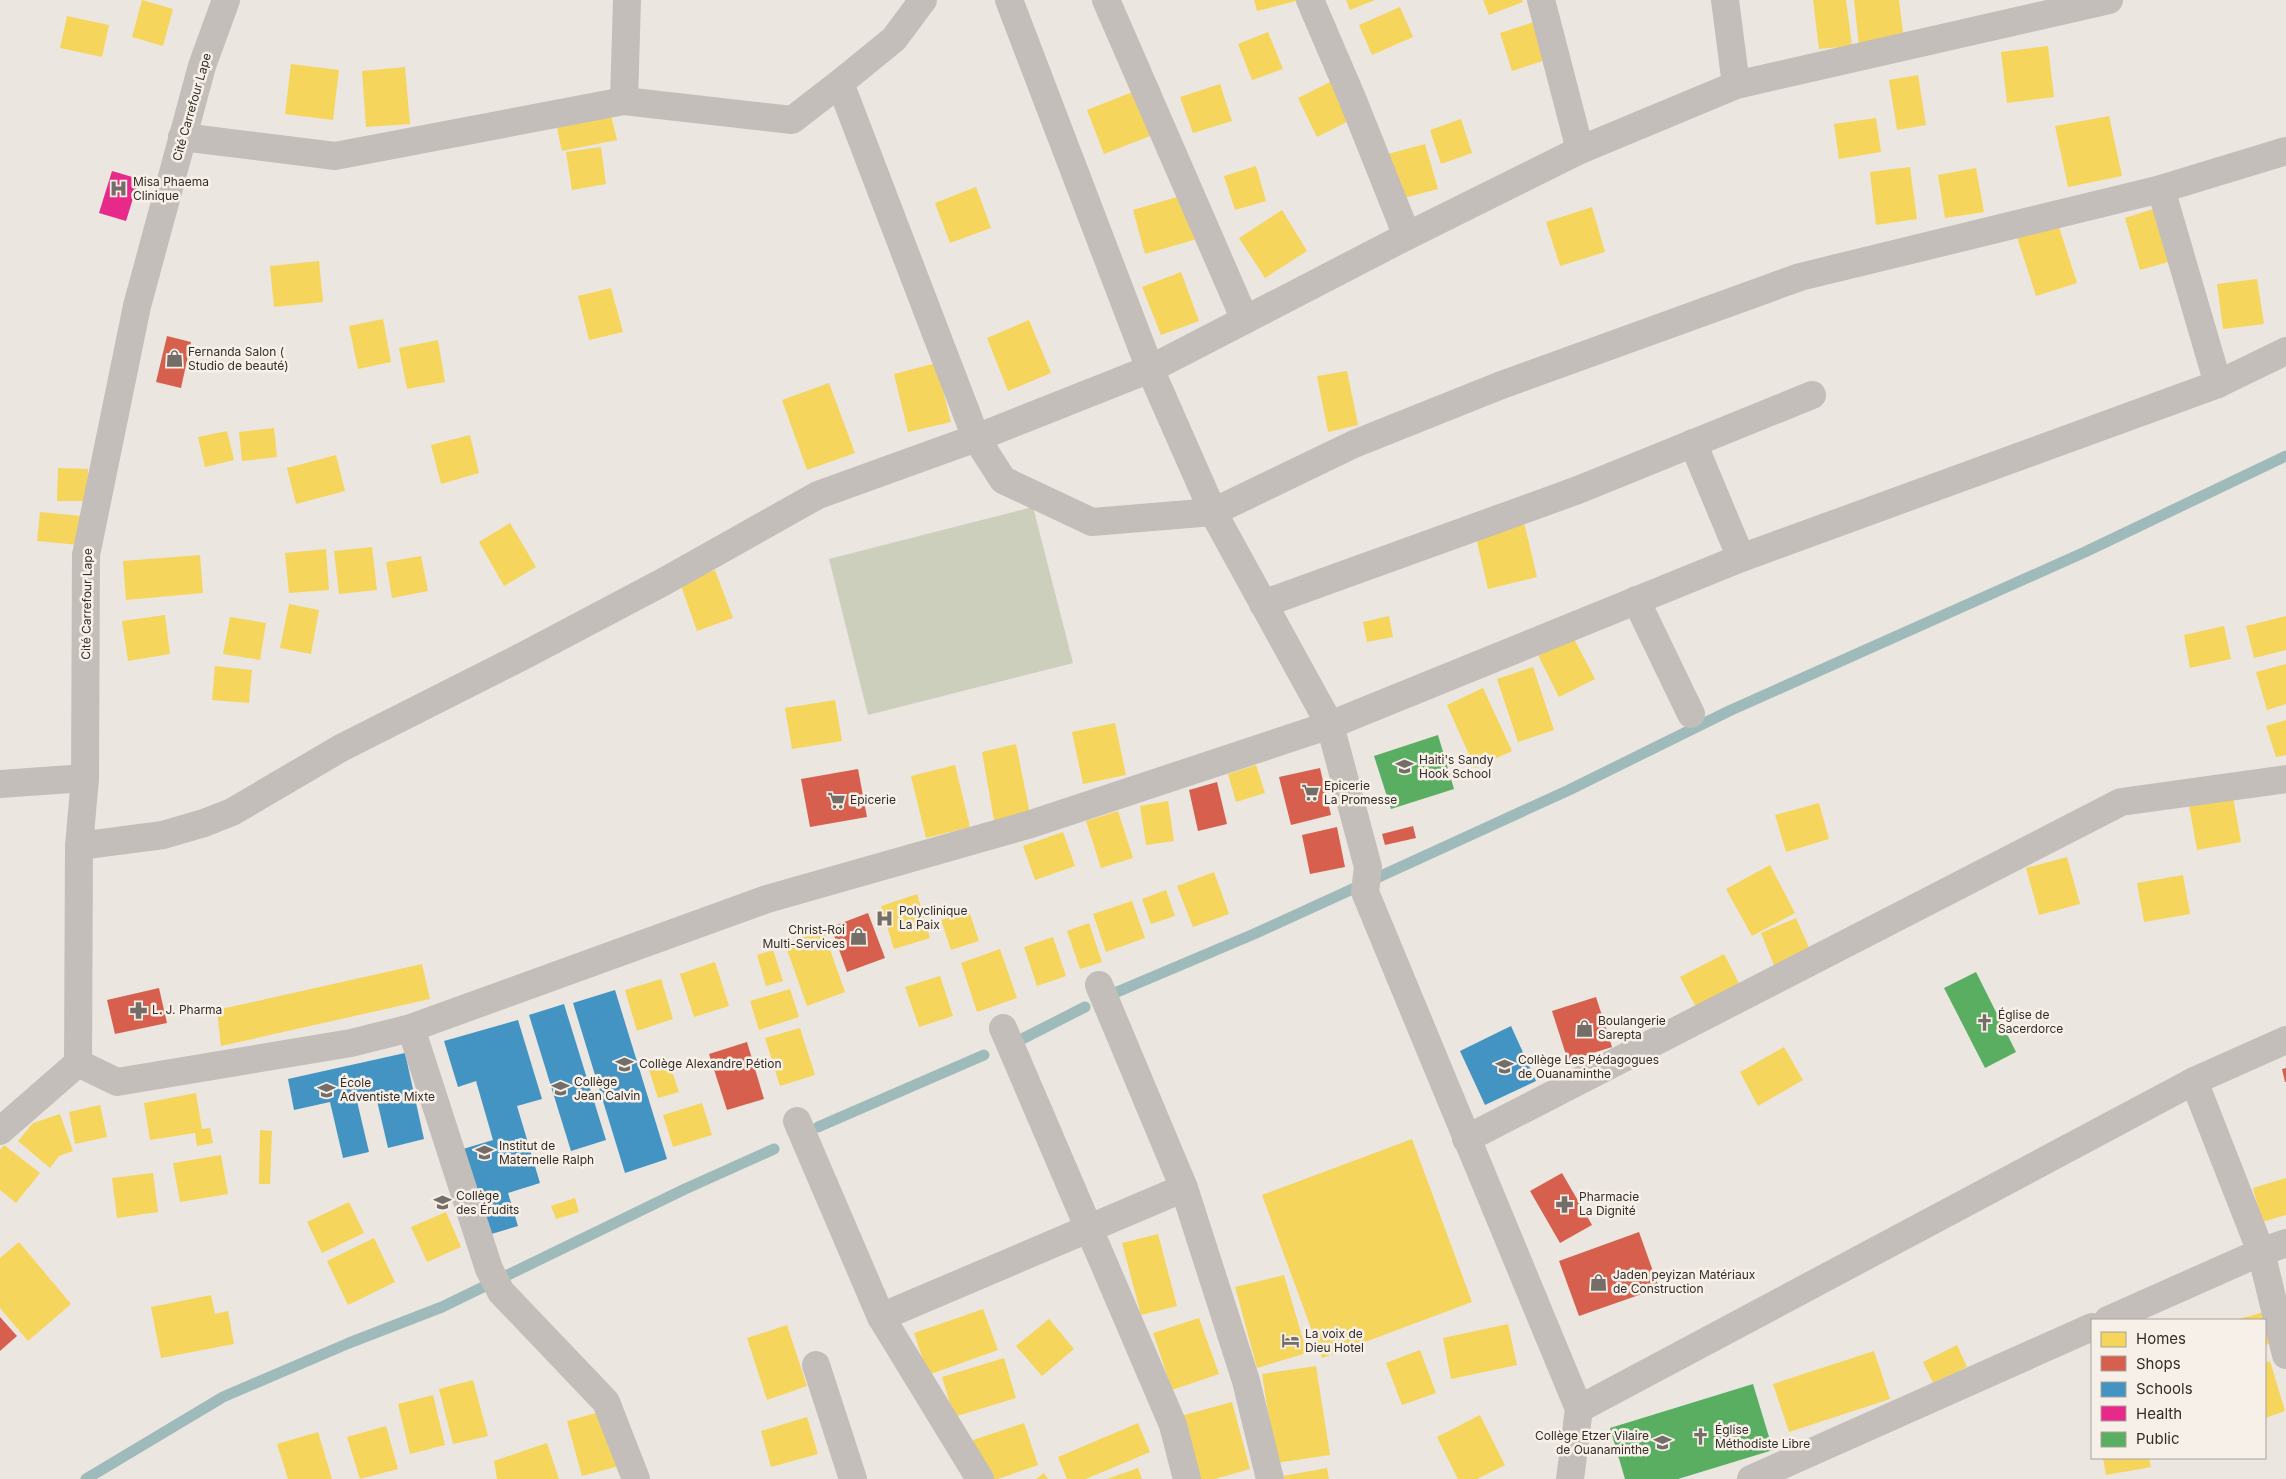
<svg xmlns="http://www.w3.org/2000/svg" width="2286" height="1479" viewBox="0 0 2286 1479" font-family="Inter,sans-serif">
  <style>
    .green { fill: #cccfbc }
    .homes { fill: #f6d55c }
    .shops { fill: #d6604d }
    .schools { fill: #4393c3 }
    .health { fill: #e7298a }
    .public { fill: #5aae61 }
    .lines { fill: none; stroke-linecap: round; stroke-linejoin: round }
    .stream { stroke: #9fbaba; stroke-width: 11 }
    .minor { stroke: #c3beba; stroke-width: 28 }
    .tertiary { stroke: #c3beba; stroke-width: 28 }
    .labels { text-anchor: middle; stroke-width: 5; stroke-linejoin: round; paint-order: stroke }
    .street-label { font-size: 12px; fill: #342c28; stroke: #f7f0e8 }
    .poi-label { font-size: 12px; fill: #342c28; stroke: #f7f0e8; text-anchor: start }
  </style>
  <rect width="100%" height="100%" fill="#ebe6e0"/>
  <polygon class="green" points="1033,507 1073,663 868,715 829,559"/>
  <g class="homes">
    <polygon points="142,0 173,9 163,46 132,37"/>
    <polygon points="1254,0 1296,0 1296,1 1257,11"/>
    <polygon points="1346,0 1375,0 1350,10"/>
    <polygon points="1483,0 1522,0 1523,2 1489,15"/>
    <polygon points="1813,0 1846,0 1852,46 1819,49"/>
    <polygon points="1854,0 1899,0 1904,41 1859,46"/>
    <polygon points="1400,7 1413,37 1372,55 1359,25"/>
    <polygon points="67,16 109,25 102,57 60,48"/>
    <polygon points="1537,21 1549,59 1512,71 1500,33"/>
    <polygon points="1268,32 1283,69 1252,80 1238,44"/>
    <polygon points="2048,46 2054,97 2007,103 2001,52"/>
    <polygon points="291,64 339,70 333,120 285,114"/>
    <polygon points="405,67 410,124 366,127 362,71"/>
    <polygon points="1918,75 1926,125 1897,130 1889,80"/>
    <polygon points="1334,80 1353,119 1317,137 1298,98"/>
    <polygon points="1220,84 1232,121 1193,133 1180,97"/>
    <polygon points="1140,89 1158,133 1104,154 1087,110"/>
    <polygon points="609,107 617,140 562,151 555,119"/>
    <polygon points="2109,116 2122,176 2068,187 2055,126"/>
    <polygon points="1876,118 1881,152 1839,159 1834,124"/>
    <polygon points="1461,119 1472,153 1441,164 1430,130"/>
    <polygon points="1425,144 1438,189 1400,199 1388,154"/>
    <polygon points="601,147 606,184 572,190 566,152"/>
    <polygon points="1256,166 1266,201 1235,210 1224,176"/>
    <polygon points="1910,167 1917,219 1876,225 1870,172"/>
    <polygon points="1976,168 1984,212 1945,218 1938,175"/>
    <polygon points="976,187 991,228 950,243 935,203"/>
    <polygon points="1184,195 1197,239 1145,254 1133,210"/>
    <polygon points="1592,207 1605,252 1560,266 1546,222"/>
    <polygon points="2156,208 2172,261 2140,270 2125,218"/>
    <polygon points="1282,210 1307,251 1265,278 1239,238"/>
    <polygon points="2058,224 2077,283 2036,296 2017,237"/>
    <polygon points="319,261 323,302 274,307 270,266"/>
    <polygon points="1181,272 1199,321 1161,335 1142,287"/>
    <polygon points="2257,279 2264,324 2223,329 2217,284"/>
    <polygon points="611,288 623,332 589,340 578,296"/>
    <polygon points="383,319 391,362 358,369 349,326"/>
    <polygon points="1029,320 1051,373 1008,391 987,338"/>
    <polygon points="438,340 445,382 407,389 399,348"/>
    <polygon points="936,363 951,422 908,432 894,374"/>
    <polygon points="1347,371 1358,425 1328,432 1317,376"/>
    <polygon points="829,383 855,453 807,470 782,400"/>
    <polygon points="274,428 277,457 242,461 239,432"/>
    <polygon points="227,431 234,460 205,467 198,437"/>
    <polygon points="470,435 479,473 441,484 431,445"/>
    <polygon points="336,455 345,491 296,504 287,468"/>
    <polygon points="58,468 88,469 87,501 57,501"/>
    <polygon points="40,512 81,516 79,545 37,541"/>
    <polygon points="1523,518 1537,577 1488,589 1474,529"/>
    <polygon points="510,523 536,567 504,586 479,542"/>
    <polygon points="372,547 377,590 339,594 334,551"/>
    <polygon points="326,549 329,590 289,593 285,553"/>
    <polygon points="200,555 203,593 126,600 123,561"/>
    <polygon points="421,556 428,591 392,598 386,562"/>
    <polygon points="715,570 733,618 697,631 680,583"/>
    <polygon points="289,604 319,610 311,654 280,648"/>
    <polygon points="165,615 170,654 128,661 122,621"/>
    <polygon points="1389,616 1393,637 1367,642 1363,622"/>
    <polygon points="2286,616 2286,650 2254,658 2246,626"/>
    <polygon points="230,617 266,623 260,660 223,654"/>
    <polygon points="2224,626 2231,659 2190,668 2184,635"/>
    <polygon points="1571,633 1595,679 1559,697 1536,651"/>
    <polygon points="2286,664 2286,704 2267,710 2256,672"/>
    <polygon points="215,666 252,670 249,703 212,700"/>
    <polygon points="1533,667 1554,730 1518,742 1497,679"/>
    <polygon points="1483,688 1512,751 1475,768 1447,705"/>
    <polygon points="835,700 842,741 792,749 785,708"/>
    <polygon points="2286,720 2286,755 2276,757 2266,726"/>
    <polygon points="1115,723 1126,775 1083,784 1072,732"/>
    <polygon points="1016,744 1031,819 995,826 982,752"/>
    <polygon points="955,765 970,827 926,838 911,776"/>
    <polygon points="1256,765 1265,793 1236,802 1228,774"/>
    <polygon points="2232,791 2241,842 2197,850 2188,799"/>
    <polygon points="1168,801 1174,841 1146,845 1140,806"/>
    <polygon points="1819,803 1829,839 1786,852 1775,815"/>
    <polygon points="1118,811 1133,858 1101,868 1086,821"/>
    <polygon points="1063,832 1075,866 1035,880 1023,846"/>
    <polygon points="2067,857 2080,904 2039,915 2026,868"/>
    <polygon points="1770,865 1795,913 1752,936 1726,889"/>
    <polygon points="1214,872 1229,914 1193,927 1177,886"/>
    <polygon points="2183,875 2190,914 2144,922 2137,883"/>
    <polygon points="1166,890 1175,916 1151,924 1142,899"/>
    <polygon points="917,894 930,938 894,949 881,906"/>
    <polygon points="1132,901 1145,938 1106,952 1093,914"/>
    <polygon points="969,911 979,941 951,950 941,920"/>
    <polygon points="1796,918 1814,959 1778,975 1761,933"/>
    <polygon points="1089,923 1102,962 1080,969 1067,931"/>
    <polygon points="823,930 845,992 807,1006 785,944"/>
    <polygon points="1053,937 1066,976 1037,986 1024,947"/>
    <polygon points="1000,949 1017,998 977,1012 961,963"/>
    <polygon points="773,950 783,981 766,986 757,955"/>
    <polygon points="1724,954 1743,991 1699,1013 1680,977"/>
    <polygon points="715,962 729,1006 694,1017 680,974"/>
    <polygon points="422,964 430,999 221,1046 217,1010"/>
    <polygon points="940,976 953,1016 919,1027 905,987"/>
    <polygon points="661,979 673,1019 637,1031 625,990"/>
    <polygon points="790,989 799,1017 759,1030 750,1001"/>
    <polygon points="800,1028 815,1075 780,1086 765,1038"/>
    <polygon points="1784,1047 1803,1080 1758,1106 1740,1072"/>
    <polygon points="669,1063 679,1092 658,1098 649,1070"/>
    <polygon points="196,1093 202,1129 210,1128 213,1143 197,1146 195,1133 150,1140 144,1103"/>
    <polygon points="702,1103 712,1135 673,1147 663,1115"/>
    <polygon points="100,1105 107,1137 75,1144 69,1112"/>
    <polygon points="60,1114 73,1151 59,1156 50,1168 18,1141 33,1123"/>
    <polygon points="260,1130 272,1131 270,1184 259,1184"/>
    <polygon points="1412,1139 1472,1302 1322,1358 1262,1195"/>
    <polygon points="4,1145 40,1173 16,1203 0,1190 0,1150"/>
    <polygon points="221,1155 228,1194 180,1202 173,1163"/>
    <polygon points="153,1173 158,1212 117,1218 112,1178"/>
    <polygon points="2286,1178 2286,1215 2262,1222 2253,1188"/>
    <polygon points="575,1198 579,1212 556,1219 551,1206"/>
    <polygon points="349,1202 364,1233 322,1253 307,1222"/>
    <polygon points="446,1212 461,1247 427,1262 411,1227"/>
    <polygon points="1158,1234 1177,1306 1141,1315 1122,1243"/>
    <polygon points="374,1238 395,1282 348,1305 327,1261"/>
    <polygon points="19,1242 71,1304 28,1341 0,1308 0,1258"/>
    <polygon points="1284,1275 1307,1353 1257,1368 1235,1287"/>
    <polygon points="211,1295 215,1314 228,1311 234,1344 161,1358 151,1307"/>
    <polygon points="983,1309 998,1350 928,1375 914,1333"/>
    <polygon points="2264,1312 2272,1343 2265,1345 2265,1320 2235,1320"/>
    <polygon points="1199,1318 1219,1374 1172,1390 1153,1333"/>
    <polygon points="1049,1319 1074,1349 1042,1376 1016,1346"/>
    <polygon points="1508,1324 1517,1365 1451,1379 1443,1338"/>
    <polygon points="787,1325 807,1386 767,1400 747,1338"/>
    <polygon points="1957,1345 1967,1367 1933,1383 1923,1362"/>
    <polygon points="1420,1350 1436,1393 1402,1405 1386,1363"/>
    <polygon points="1874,1351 1890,1399 1789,1432 1773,1384"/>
    <polygon points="1004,1358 1016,1398 954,1417 942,1377"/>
    <polygon points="2270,1361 2285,1411 2265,1418 2265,1363"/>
    <polygon points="1316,1366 1330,1455 1276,1463 1262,1374"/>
    <polygon points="473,1380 488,1436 453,1444 439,1389"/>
    <polygon points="433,1395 445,1445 410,1454 398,1404"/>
    <polygon points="1232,1402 1250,1469 1215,1479 1194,1479 1177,1417"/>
    <polygon points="603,1411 619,1466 582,1476 567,1421"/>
    <polygon points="1480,1415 1505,1465 1477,1479 1458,1479 1437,1437"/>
    <polygon points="807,1417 818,1454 771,1467 761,1431"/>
    <polygon points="1024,1423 1038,1465 998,1479 986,1479 973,1440"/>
    <polygon points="1138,1423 1150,1452 1086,1479 1067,1479 1058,1457"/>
    <polygon points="386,1426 398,1469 360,1479 347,1437"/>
    <polygon points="318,1432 332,1479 288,1479 277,1444"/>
    <polygon points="547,1443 559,1479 497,1479 494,1461"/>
    <polygon points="2103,1458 2149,1458 2151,1467 2106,1475"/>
    <polygon points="1138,1468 1142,1479 1107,1479"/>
    <polygon points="1327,1468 1329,1479 1284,1479 1283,1476"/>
    <polygon points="1044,1473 1048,1479 1036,1479"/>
  </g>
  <g class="shops">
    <polygon points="167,336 191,342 181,388 156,382"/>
    <polygon points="1320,768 1331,815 1291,825 1279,777"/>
    <polygon points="858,769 867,817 810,827 801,779"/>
    <polygon points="1217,782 1227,824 1198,831 1189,790"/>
    <polygon points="1413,826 1416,838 1385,845 1382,834"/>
    <polygon points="1337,827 1345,867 1310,874 1302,835"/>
    <polygon points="868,913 885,958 847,972 831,927"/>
    <polygon points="159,988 167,1023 115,1034 107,1000"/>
    <polygon points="1596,997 1612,1047 1568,1061 1552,1011"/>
    <polygon points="747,1042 764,1099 727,1110 709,1054"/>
    <polygon points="2286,1068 2286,1082 2285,1082 2282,1069"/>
    <polygon points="1562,1173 1592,1225 1560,1243 1530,1191"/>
    <polygon points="1639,1232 1659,1288 1579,1316 1559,1261"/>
    <polygon points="0,1317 17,1336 0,1351"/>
  </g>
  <g class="schools">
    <polygon points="615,990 667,1159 625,1173 573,1003"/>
    <polygon points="564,1004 606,1140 571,1151 529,1015"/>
    <polygon points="518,1020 542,1099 517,1106 540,1183 508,1193 518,1226 488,1235 463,1149 493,1140 476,1081 458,1087 444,1041"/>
    <polygon points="1511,1026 1536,1081 1485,1105 1460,1051"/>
    <polygon points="405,1053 424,1139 388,1148 375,1092 356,1097 369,1152 343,1158 330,1102 294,1110 288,1079"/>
  </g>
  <polygon class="health" points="112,171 139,179 126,221 99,213"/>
  <g class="public">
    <polygon points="1438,735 1454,789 1391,809 1374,756"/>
    <polygon points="1976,972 2016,1052 1985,1068 1944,988"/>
    <polygon points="1753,1384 1773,1450 1678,1479 1625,1479 1610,1428"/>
  </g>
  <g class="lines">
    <g class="stream">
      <polyline points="1117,992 1254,934 1569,790 1729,711 2085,552 2286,456"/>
      <polyline points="1024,1038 1085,1007"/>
      <polyline points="818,1127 984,1055"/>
      <polyline points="86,1479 223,1397 349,1343 442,1307 685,1189 774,1149"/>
    </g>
    <g class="minor">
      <polyline points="923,0 894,39 840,83 976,438 1003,480 1092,522 1213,512 1354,444 1499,386 1800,277 2161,189 2286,151"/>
      <polyline points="1009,0 1150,369 1213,512 1330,725 1368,867 1365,892 1579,1409 1570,1479"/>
      <polyline points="1106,0 1245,320"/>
      <polyline points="1310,0 1352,98 1407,236"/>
      <polyline points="1541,0 1580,150"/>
      <polyline points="1725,0 1736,85"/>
      <polyline points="624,101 627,0"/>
      <polyline points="182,137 335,156 624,101 792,120 840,83"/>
      <polyline points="2161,189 2218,384"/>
      <polyline points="1693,443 1741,558"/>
      <polyline points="1636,600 1691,714"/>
      <polyline points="1263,604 1578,490 1812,395"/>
      <polyline points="0,784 85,778"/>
      <polyline points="79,846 163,835 204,823 232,812 341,748 525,655 665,581 818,495 976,438 1150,369 1407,236 1580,150 1736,85 2109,0"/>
      <polyline points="1099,985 1184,1188 1246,1381 1270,1479"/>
      <polyline points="411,1028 489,1269 501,1292 606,1402 636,1479"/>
      <polyline points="1003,1028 1173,1425 1187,1479"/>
      <polyline points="78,1063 117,1082 351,1043 411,1028 767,899 1031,824 1330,725 1741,558 2218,384 2286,351"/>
      <polyline points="2194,1081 2261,1252 2286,1355"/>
      <polyline points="797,1121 881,1317 980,1479"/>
      <polyline points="1466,1139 2121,802 2286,779"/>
      <polyline points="881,1317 1184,1188"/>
      <polyline points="2108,1320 2261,1252 2286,1243"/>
      <polyline points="816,1365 853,1479"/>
      <polyline points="1579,1409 2194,1081 2286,1040"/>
      <polyline points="1751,1479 2092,1327"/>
    </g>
    <polyline class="tertiary" points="0,1131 78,1063 79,846 85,778 86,555 137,306 202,66 226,0"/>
  </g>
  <defs>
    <symbol id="hospital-bare" viewBox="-9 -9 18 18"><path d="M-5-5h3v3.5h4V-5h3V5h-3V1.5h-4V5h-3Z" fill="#746d68" stroke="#f7f0e8" stroke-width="2.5" paint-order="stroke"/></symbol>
    <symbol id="shop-bare" viewBox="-9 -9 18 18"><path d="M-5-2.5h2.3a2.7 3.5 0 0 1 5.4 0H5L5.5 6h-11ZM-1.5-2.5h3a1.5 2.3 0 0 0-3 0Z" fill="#746d68" stroke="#f7f0e8" stroke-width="2.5" paint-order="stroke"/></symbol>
    <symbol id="school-bare" viewBox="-9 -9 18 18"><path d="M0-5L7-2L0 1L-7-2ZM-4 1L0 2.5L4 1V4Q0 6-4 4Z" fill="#746d68" stroke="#f7f0e8" stroke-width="2.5" paint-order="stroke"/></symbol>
    <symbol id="supermarket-bare" viewBox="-9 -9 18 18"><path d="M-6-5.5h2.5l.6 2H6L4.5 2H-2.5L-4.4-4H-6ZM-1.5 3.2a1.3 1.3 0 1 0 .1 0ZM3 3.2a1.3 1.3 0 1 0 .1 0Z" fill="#746d68" stroke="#f7f0e8" stroke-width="2.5" paint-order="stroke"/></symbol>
    <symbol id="pharmacy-bare" viewBox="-9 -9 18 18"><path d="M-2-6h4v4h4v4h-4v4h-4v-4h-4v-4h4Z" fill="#746d68" stroke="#f7f0e8" stroke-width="2.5" paint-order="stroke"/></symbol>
    <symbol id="church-bare" viewBox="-9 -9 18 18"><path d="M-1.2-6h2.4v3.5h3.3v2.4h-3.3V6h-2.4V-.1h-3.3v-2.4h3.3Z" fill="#746d68" stroke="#f7f0e8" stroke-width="2.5" paint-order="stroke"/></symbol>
    <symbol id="hotel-bare" viewBox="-9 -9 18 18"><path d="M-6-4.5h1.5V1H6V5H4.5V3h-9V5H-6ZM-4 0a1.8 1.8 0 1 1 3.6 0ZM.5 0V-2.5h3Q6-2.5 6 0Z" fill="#746d68" stroke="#f7f0e8" stroke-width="2.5" paint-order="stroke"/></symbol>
  </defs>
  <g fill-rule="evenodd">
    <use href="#hospital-bare" x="106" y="176" width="25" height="25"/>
    <use href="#shop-bare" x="162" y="346" width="25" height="25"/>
    <use href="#school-bare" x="1392" y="754" width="25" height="25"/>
    <use href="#supermarket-bare" x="1298" y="780" width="25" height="25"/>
    <use href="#supermarket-bare" x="824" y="788" width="25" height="25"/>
    <use href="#hospital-bare" x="872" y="906" width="25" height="25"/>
    <use href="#shop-bare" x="846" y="924" width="25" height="25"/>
    <use href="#pharmacy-bare" x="126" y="998" width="25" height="25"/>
    <use href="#church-bare" x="1972" y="1010" width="25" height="25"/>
    <use href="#shop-bare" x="1572" y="1016" width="25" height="25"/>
    <use href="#school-bare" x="612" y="1052" width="25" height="25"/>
    <use href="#school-bare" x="1492" y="1054" width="25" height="25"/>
    <use href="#school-bare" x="548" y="1076" width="25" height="25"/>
    <use href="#school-bare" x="314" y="1078" width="25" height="25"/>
    <use href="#school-bare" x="472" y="1140" width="25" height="25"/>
    <use href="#school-bare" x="430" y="1190" width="25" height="25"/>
    <use href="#pharmacy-bare" x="1552" y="1192" width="25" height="25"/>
    <use href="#shop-bare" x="1586" y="1270" width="25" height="25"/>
    <use href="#hotel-bare" x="1278" y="1328" width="25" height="25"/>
    <use href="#church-bare" x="1688" y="1424" width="25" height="25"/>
    <use href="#school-bare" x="1650" y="1430" width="25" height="25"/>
  </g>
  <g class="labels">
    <g class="street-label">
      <text transform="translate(192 107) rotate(-74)" y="4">Cité Carrefour Lape</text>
      <text transform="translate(87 604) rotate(-89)" y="4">Cité Carrefour Lape</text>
    </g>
    <g class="poi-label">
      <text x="133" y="186">Misa Phaema<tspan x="133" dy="14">Clinique</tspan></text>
      <text x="188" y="356">Fernanda Salon (<tspan x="188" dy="14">Studio de beauté)</tspan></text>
      <text x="1419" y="764">Haiti's Sandy<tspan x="1419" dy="14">Hook School</tspan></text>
      <text x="1324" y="790">Epicerie<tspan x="1324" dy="14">La Promesse</tspan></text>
      <text x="850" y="804">Epicerie</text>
      <text x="899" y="915">Polyclinique<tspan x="899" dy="14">La Paix</tspan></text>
      <text x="845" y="934" text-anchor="end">Christ-Roi<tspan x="845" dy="14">Multi-Services</tspan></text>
      <text x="152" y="1014">L. J. Pharma</text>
      <text x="1998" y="1019">Église de<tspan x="1998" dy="14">Sacerdorce</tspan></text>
      <text x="1598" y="1025">Boulangerie<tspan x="1598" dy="14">Sarepta</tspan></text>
      <text x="1518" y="1064">Collège Les Pédagogues<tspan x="1518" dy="14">de Ouanaminthe</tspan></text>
      <text x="639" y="1068">Collège Alexandre Pétion</text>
      <text x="574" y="1086">Collège<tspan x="574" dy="14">Jean Calvin</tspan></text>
      <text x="340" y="1087">École<tspan x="340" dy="14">Adventiste Mixte</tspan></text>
      <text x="499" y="1150">Institut de<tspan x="499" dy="14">Maternelle Ralph</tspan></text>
      <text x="456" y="1200">Collège<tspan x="456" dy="14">des Érudits</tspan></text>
      <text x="1579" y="1201">Pharmacie<tspan x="1579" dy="14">La Dignité</tspan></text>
      <text x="1613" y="1279">Jaden peyizan Matériaux<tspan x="1613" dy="14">de Construction</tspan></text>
      <text x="1305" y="1338">La voix de<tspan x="1305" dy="14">Dieu Hotel</tspan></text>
      <text x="1715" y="1434">Église<tspan x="1715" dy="14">Méthodiste Libre</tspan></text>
      <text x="1649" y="1440" text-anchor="end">Collège Etzer Vilaire<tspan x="1649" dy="14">de Ouanaminthe</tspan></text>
    </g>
  </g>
  <rect x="2091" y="1319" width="175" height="140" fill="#f7f0e8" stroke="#a9a29b"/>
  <rect x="2101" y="1332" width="25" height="15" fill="#f6d55c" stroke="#a9a29b"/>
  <text x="2136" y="1344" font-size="15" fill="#342c28">Homes</text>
  <rect x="2101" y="1356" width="25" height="15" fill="#d6604d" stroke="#a9a29b"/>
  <text x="2136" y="1369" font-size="15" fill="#342c28">Shops</text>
  <rect x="2101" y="1382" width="25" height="15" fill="#4393c3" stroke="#a9a29b"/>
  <text x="2136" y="1394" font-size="15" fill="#342c28">Schools</text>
  <rect x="2101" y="1406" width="25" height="15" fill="#e7298a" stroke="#a9a29b"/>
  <text x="2136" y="1419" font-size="15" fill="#342c28">Health</text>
  <rect x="2101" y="1432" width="25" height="15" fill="#5aae61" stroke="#a9a29b"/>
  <text x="2136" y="1444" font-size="15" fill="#342c28">Public</text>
</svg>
